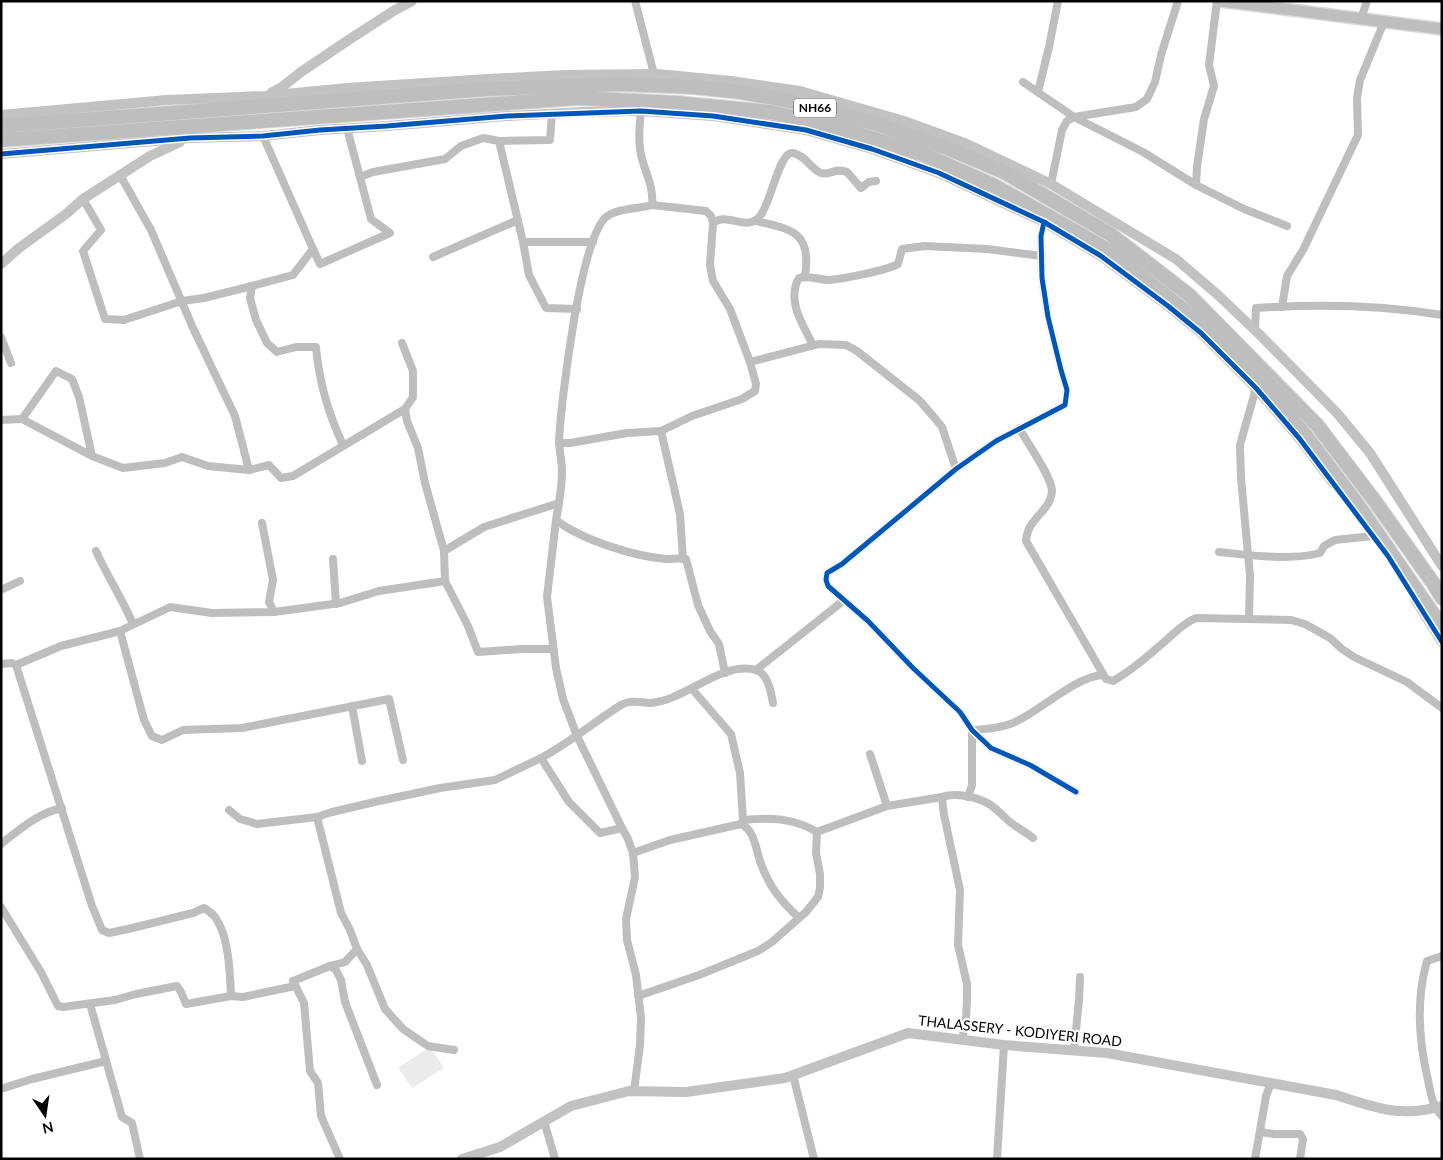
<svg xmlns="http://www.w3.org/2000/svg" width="1443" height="1160" viewBox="0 0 1443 1160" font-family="Lato,sans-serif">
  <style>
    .green { fill: #ebebeb }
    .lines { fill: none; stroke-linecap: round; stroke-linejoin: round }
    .primary-casing { stroke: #dbdbdb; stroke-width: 14 }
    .highway-casing { stroke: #dbdbdb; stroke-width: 16 }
    .street { stroke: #bebebe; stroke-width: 8 }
    .secondary { stroke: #c2c2c2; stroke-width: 10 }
    .primary { stroke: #bebebe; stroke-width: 11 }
    .highway { stroke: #bebebe; stroke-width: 14 }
    .cycleway-casing { stroke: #fff; stroke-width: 8 }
    .cycleway { stroke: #0057b8; stroke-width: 5 }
    .labels { text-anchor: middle; stroke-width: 4.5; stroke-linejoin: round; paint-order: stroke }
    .shield { fill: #fff; stroke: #4c4c4c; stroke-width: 1 }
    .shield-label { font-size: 12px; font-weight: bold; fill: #000 }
    .street-label { font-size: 14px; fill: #000; stroke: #fff }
  </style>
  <rect width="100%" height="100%" fill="#fff"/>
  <polygon class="green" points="430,1047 444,1068 412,1088 398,1068"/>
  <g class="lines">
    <defs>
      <polyline id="primary" points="1220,1 1442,29"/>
      <g id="highway">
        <polyline points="1,126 488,89 619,84 693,87 740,92 790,101 876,124 947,148 1004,172 1110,234 1189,295 1317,425 1374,500 1433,583 1442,598"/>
        <polyline points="1,140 578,98 677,103 771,112 833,126 923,154 995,186 1110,251 1179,306 1238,357 1303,432 1358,505 1442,627"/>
      </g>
    </defs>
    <use href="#primary" class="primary-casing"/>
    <use href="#highway" class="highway-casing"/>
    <g class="street">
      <polyline points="635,1 654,74"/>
      <polyline points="1361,19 1367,1"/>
      <polyline points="1023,82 1074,117 1143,152 1196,185 1244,209 1287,226"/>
      <polyline points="1038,92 1049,47 1058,1"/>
      <path d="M641 111C639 126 638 140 641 155 645 172 654 187 652 205 639 209 615 208 605 218 580 243 561 401 559 441 559 451 562 461 562 471 562 488 559 504 556 520 582 540 633 556 666 559 673 559 679 558 686 559L698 605 710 631 719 644 725 673"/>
      <polyline points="499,141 523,242 593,242"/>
      <polyline points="120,175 151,230 193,328 235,416 249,470 269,465 281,478 293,476 405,409"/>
      <polyline points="360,177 373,172 445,159 461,146 483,138 499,141 550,140 552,114"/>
      <path d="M876 181 869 182 861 188 847 172C836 167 829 176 821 173 811 169 805 155 793 153 778 150 771 210 756 220 742 229 726 212 713 223L710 265 713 281 730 309 750 362 819 344 846 345 857 351 919 400 933 416 942 427 956 469"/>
      <polyline points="1051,184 1062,130 1067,121 1074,117 1136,107 1147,99 1155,82 1161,55 1178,1"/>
      <polyline points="1196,185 1197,167 1204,119 1214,86 1209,65 1217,1"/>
      <polyline points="83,199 101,230 83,251 105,319 124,320 182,301 204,298 252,286 293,275 313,249 263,136"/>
      <polyline points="652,205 706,211 711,216 713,223"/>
      <path d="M756 221C793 229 812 233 805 276"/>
      <polyline points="1044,222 1041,236 1042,278 1048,317 1061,370 1067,390 1065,405 996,441 956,469 842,564 827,573 826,580 828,586 868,621 913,668 960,712 972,730 991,748 1030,765 1076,792"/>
      <polyline points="523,242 529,275 546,308 577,309"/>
      <polyline points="313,249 320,264 390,233 371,219 347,128"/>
      <polyline points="433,257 518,220"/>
      <path d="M252 286 250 298 256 320 267 343 277 352 296 347H316C319 382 328 413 343 445"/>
      <polyline points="1282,307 1287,276 1303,250 1358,135 1357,98 1360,80 1384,22"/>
      <path d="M1255 329 1256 308C1317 304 1381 305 1442 315"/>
      <polyline points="1,337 11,363"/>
      <polyline points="402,343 413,371 413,397 405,409 407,421 418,448 425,483 444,551"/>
      <path d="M813 345C803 325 786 300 799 278 808 275 819 280 829 280 843 279 888 270 898 264L902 249 925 246 987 249 1042 256"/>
      <polyline points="1,420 22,419"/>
      <path d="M1019 428C1028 444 1050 474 1052 490 1052 497 1049 503 1045 508 1036 520 1027 525 1026 541L1106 679 1113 681C1132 670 1148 656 1164 642 1175 633 1183 623 1196 618L1291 620 1305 624 1330 638 1342 649 1354 657 1407 682 1442 708"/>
      <polyline points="661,431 680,514 683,559"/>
      <polyline points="559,443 570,443 627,433 661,431 692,416 742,399 755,391 756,384 750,362"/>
      <polyline points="92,456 22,419 56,371 72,379 79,397 92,456 123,468 165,463 182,457 208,466 249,470"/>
      <polyline points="556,520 547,597 556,668 563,699 577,736 622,828"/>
      <polyline points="262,523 273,580 269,602 274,612"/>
      <path d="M96 551C107 576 122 598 133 624"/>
      <path d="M1219 552C1250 555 1290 561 1320 553L1324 546 1335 540 1373 536"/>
      <polyline points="333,559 336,604"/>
      <polyline points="445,581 468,626 478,652 521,649 553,649"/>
      <polyline points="1,590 20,581"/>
      <polyline points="1249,619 1250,576 1241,478 1240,445 1256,388"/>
      <polyline points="120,631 144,720 152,736 162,740 183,730 242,728 389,699 403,760"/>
      <path d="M1 664 12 663 16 665 92 906 102 930 109 933 128 929 193 913 204 908C210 912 215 915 218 922 229 940 230 975 231 996"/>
      <polyline points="16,665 61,646 120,631 170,607 212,613 274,612 340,603 379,591 445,581 444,551 484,527 559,503"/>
      <polyline points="756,670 843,601"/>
      <polyline points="692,689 731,734 740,773 743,820 741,824"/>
      <polyline points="352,706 362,761"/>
      <path d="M972 730C986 729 1004 728 1017 721 1042 709 1077 676 1103 675"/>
      <polyline points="870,754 887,806"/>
      <polyline points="968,797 972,785 972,730"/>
      <polyline points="229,810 240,819 257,824 317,817 332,812 379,801 440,788 495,780 541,758"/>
      <polyline points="317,817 341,913 350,930 357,949 345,962 330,966 293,981 304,1003 310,1071 318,1083 321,1116 340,1159"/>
      <path d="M743 820C769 817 794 818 817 832L887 806 942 797"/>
      <path d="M1 844C20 829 38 813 62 808"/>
      <path d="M633 853 670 840 741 824C755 830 756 851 761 864 770 888 781 901 799 918"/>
      <polyline points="1,907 41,972 58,1006 63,1007 115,1000 136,994 177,986 181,992 186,1004 231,996 243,997 295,986"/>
      <polyline points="357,949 367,965 385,1009 403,1029 428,1046 454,1050"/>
      <path d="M1442 956 1427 961C1416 999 1419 1042 1428 1080 1431 1095 1432 1105 1442 1116"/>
      <polyline points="330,966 336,970 341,980 345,1002 377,1085"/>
      <polyline points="638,996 699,975 758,951 772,942 806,912 818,897 820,888 820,874 816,853 817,832"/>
      <polyline points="90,1004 122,1117 132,1123 140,1159"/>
      <path d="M962 1040 966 1020 967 999V984L958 945 960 890 944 815 942 797C955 792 977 797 989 804 997 809 1003 816 1010 822 1017 828 1026 832 1033 838"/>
      <polyline points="1074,1050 1079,1000 1080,977"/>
      <polyline points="793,1075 814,1159"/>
      <polyline points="1,1089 32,1079 106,1061"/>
      <path d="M634 1091 640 1045 641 1018 636 975 627 940 626 919 635 877 633 853 628 839 622 828 600 833 569 802 541 758C569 743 594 722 621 705 631 699 641 703 651 703 658 702 667 700 673 697 697 688 729 662 756 670 768 674 771 692 773 703"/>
      <polyline points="544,1121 555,1159"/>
      <polyline points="1260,1132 1274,1134 1300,1134 1303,1139 1300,1159"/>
      <polyline points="997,1159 1004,1045"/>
      <polyline points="1255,1159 1266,1096 1271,1083"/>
    </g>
    <g class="secondary">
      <polyline points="271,93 282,87 301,72 350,39 395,10 412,1"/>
      <polyline points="1,115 167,100 265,96 347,88 488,79 564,75 657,74 731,81 800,91 904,121 967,144 1051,184 1176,259 1218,295 1260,335 1337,413 1370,453 1442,566"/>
      <polyline points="1,154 190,138 263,136 320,130 387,126 507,116 584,112 641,111 713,116 806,130 872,149 939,173 1044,222 1101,256 1168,306 1201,333 1256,388 1299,438 1333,483"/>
      <polyline points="1,264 19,248 66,214 83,199 150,156 180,142"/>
      <polyline points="1415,599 1442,642"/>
      <path d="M462 1159 500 1147 571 1106 629 1091 686 1092 785 1078 908 1033 1004 1045 1107 1053 1336 1095C1375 1108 1401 1118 1442 1106"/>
    </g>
    <use href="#primary" class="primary"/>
    <use href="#highway" class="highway"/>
    <defs>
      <g id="cycleway">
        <polyline points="1,154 190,138 263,136 320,130 387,126 507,116 641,111 713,116 806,130 872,149 939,173 1044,222 1101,256 1168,306 1201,333 1256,388 1299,438 1388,556 1442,642"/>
        <polyline points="1044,222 1041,236 1042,278 1048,317 1061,370 1067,390 1065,405 996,441 956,469 842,564 827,573 826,580 828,586 868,621 913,668 960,712 972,730 991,748 1030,765 1076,792"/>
      </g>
    </defs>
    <use href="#cycleway" class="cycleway-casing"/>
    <use href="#cycleway" class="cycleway"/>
  </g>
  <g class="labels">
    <rect class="shield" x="794" y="98.5" width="42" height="19" rx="4"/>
    <g class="shield-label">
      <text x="815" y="112">NH66</text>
    </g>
    <g class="street-label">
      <text transform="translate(1020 1031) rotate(6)" y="5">THALASSERY - KODIYERI ROAD</text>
    </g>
  </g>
  <rect width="1443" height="1160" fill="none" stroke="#000000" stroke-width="5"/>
  <g transform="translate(45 1115) rotate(167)" stroke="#ffffff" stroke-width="4" paint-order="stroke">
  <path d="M0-4L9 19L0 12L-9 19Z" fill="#000000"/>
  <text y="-8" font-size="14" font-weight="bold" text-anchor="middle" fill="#000000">N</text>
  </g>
</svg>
